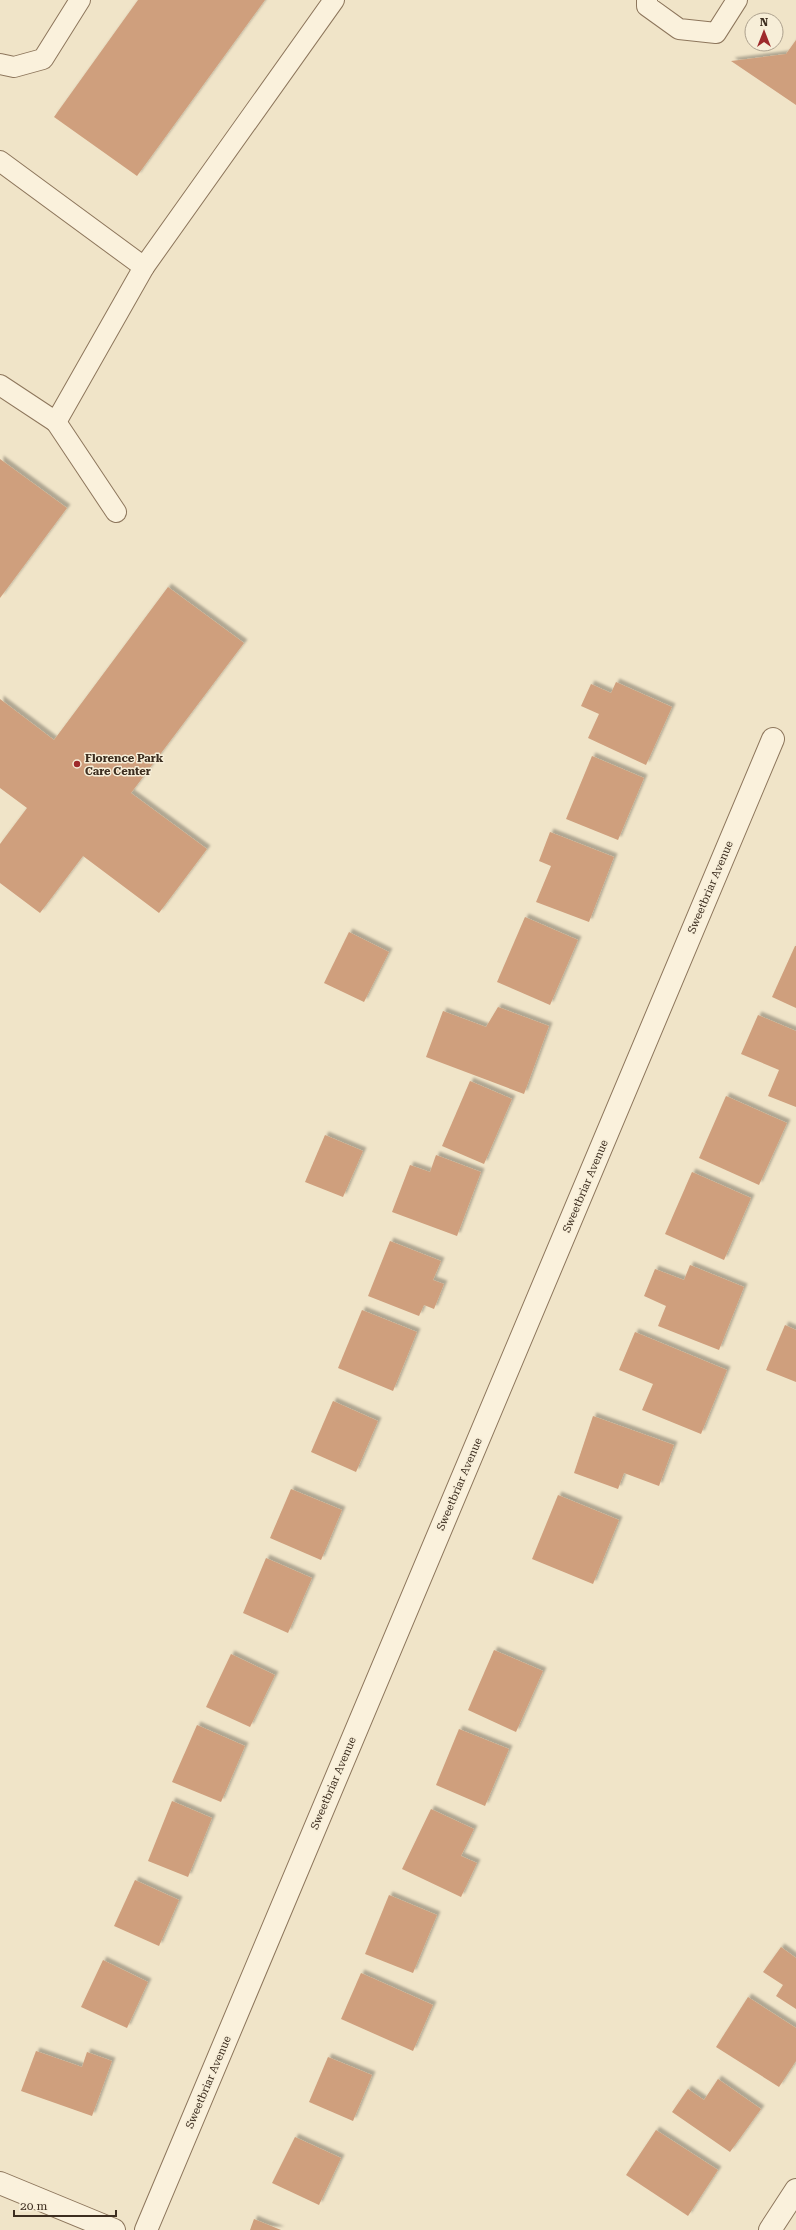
<svg xmlns="http://www.w3.org/2000/svg" width="796" height="2230" viewBox="0 0 796 2230" font-family="'Roboto Serif',serif">
  <style>
    .building { fill: #cf9f7d; filter: url(#shadow) }
    .lines { fill: none; stroke-linecap: round; stroke-linejoin: round }
    .service-casing { stroke: #8d765c; stroke-width: 22 }
    .minor-casing { stroke: #8d765c; stroke-width: 24 }
    .service { stroke: #faf1dc; stroke-width: 20 }
    .minor { stroke: #faf1dc; stroke-width: 22 }
    .poi-dot { fill: #9e2a2b; stroke: #f7eed8; stroke-width: 1.5 }
    .labels { text-anchor: middle; stroke-width: 3; stroke-linejoin: round; paint-order: stroke }
    .poi-label { font-size: 11px; font-weight: bold; fill: #3d2e20; stroke: #f7eed8; text-anchor: start }
    .street-label { font-size: 11px; fill: #3d2e20; stroke: #f7eed8 }
  </style>
  <defs>
    <filter id="shadow"><feDropShadow dx="3.5" dy="-3.5" stdDeviation="1" flood-color="#0004"/></filter>
  </defs>
  <rect width="100%" height="100%" fill="#f0e4c8"/>
  <g class="building">
    <polygon points="138,0 265,0 137,176 54,117"/>
    <polygon points="796,40 796,105 731,61 786,54"/>
    <polygon points="0,459 67,508 0,598"/>
    <polygon points="168,587 244,643 131,793 207,849 159,913 83,856 40,913 0,883 0,844 27,808 0,788 0,699 54,740"/>
    <polygon points="616,682 672,707 646,765 588,738 599,714 581,706 591,684 611,693"/>
    <polygon points="592,756 644,778 618,840 566,819"/>
    <polygon points="550,832 614,857 589,922 536,902 551,866 539,861"/>
    <polygon points="525,917 578,940 550,1005 497,982"/>
    <polygon points="349,932 389,952 364,1002 324,983"/>
    <polygon points="795,946 796,946 796,1008 772,997"/>
    <polygon points="498,1007 549,1026 524,1094 426,1057 443,1011 486,1027"/>
    <polygon points="758,1015 796,1031 796,1107 768,1096 779,1070 741,1054"/>
    <polygon points="470,1081 512,1099 484,1164 442,1146"/>
    <polygon points="726,1096 787,1123 759,1185 699,1158"/>
    <polygon points="325,1135 363,1151 343,1197 305,1182"/>
    <polygon points="436,1155 481,1172 457,1236 392,1212 410,1165 430,1172"/>
    <polygon points="692,1172 751,1198 724,1260 665,1234"/>
    <polygon points="390,1241 441,1261 433,1280 444,1284 434,1309 424,1305 419,1316 368,1296"/>
    <polygon points="690,1265 744,1287 719,1350 658,1326 666,1306 644,1296 655,1269 684,1280"/>
    <polygon points="362,1310 417,1332 393,1391 338,1368"/>
    <polygon points="785,1325 796,1330 796,1382 766,1370"/>
    <polygon points="635,1332 727,1370 701,1434 642,1410 653,1384 619,1370"/>
    <polygon points="333,1401 378,1421 356,1472 311,1452"/>
    <polygon points="593,1416 674,1445 659,1486 624,1473 618,1489 574,1473"/>
    <polygon points="291,1489 342,1510 321,1560 270,1538"/>
    <polygon points="558,1495 619,1520 593,1584 532,1559"/>
    <polygon points="266,1558 312,1578 288,1633 243,1613"/>
    <polygon points="494,1650 543,1671 516,1732 468,1710"/>
    <polygon points="231,1654 275,1675 250,1727 206,1707"/>
    <polygon points="197,1725 245,1746 221,1802 172,1782"/>
    <polygon points="459,1729 509,1749 485,1806 436,1785"/>
    <polygon points="172,1801 212,1818 188,1877 148,1861"/>
    <polygon points="431,1809 474,1829 461,1856 477,1863 461,1897 402,1869"/>
    <polygon points="135,1880 179,1900 159,1946 114,1926"/>
    <polygon points="389,1895 437,1915 413,1973 365,1954"/>
    <polygon points="781,1947 796,1958 796,2009 776,1996 783,1985 763,1972"/>
    <polygon points="103,1960 148,1982 127,2028 81,2007"/>
    <polygon points="361,1973 433,2005 413,2051 341,2019"/>
    <polygon points="748,1997 796,2028 796,2061 779,2087 716,2047"/>
    <polygon points="36,2051 82,2067 87,2052 112,2061 92,2116 21,2091"/>
    <polygon points="328,2057 372,2075 353,2121 309,2102"/>
    <polygon points="718,2079 761,2109 730,2152 672,2112 688,2089 704,2100"/>
    <polygon points="656,2130 718,2170 688,2216 626,2175"/>
    <polygon points="295,2137 341,2158 319,2205 272,2183"/>
    <polygon points="254,2219 281,2230 250,2230"/>
  </g>
  <g class="lines">
    <defs>
      <g id="service">
        <polyline points="647,0 647,6 679,29 716,33 737,0"/>
        <polyline points="0,64 14,67 43,59 80,0"/>
        <polyline points="0,161 144,267 334,0"/>
        <polyline points="0,385 56,422 144,267"/>
        <polyline points="56,422 116,512"/>
      </g>
      <g id="minor">
        <polyline points="0,2183 114,2230"/>
        <polyline points="146,2230 773,739"/>
        <polyline points="770,2230 796,2190"/>
      </g>
    </defs>
    <use href="#service" class="service-casing"/>
    <use href="#minor" class="minor-casing"/>
    <use href="#service" class="service"/>
    <use href="#minor" class="minor"/>
  </g>
  <circle class="poi-dot" cx="77" cy="764" r="4"/>
  <g class="labels">
    <g class="poi-label">
      <text x="85" y="762">Florence Park<tspan x="85" dy="13">Care Center</tspan></text>
    </g>
    <g class="street-label">
      <text transform="translate(710 887) rotate(-67)" y="4">Sweetbriar Avenue</text>
      <text transform="translate(585 1186) rotate(-67)" y="4">Sweetbriar Avenue</text>
      <text transform="translate(459 1484) rotate(-67)" y="4">Sweetbriar Avenue</text>
      <text transform="translate(333 1783) rotate(-67)" y="4">Sweetbriar Avenue</text>
      <text transform="translate(208 2082) rotate(-67)" y="4">Sweetbriar Avenue</text>
    </g>
  </g>
  <g transform="translate(764 32)"><circle r="19" fill="#f7eed8" stroke="#ada18e"/>
  <path d="M0-3L7 15L0 10L-7 15Z" fill="#9e2a2b"/>
  <text y="-6" font-size="11" font-weight="bold" text-anchor="middle" fill="#3d2e20">N</text>
  </g>
  <path d="M14 2210v6h102v-6" fill="none" stroke="#3d2e20" stroke-width="2"/>
  <text x="20" y="2210" font-size="12" fill="#3d2e20" stroke="#f7eed8" stroke-width="3" paint-order="stroke">20 m</text>
</svg>
